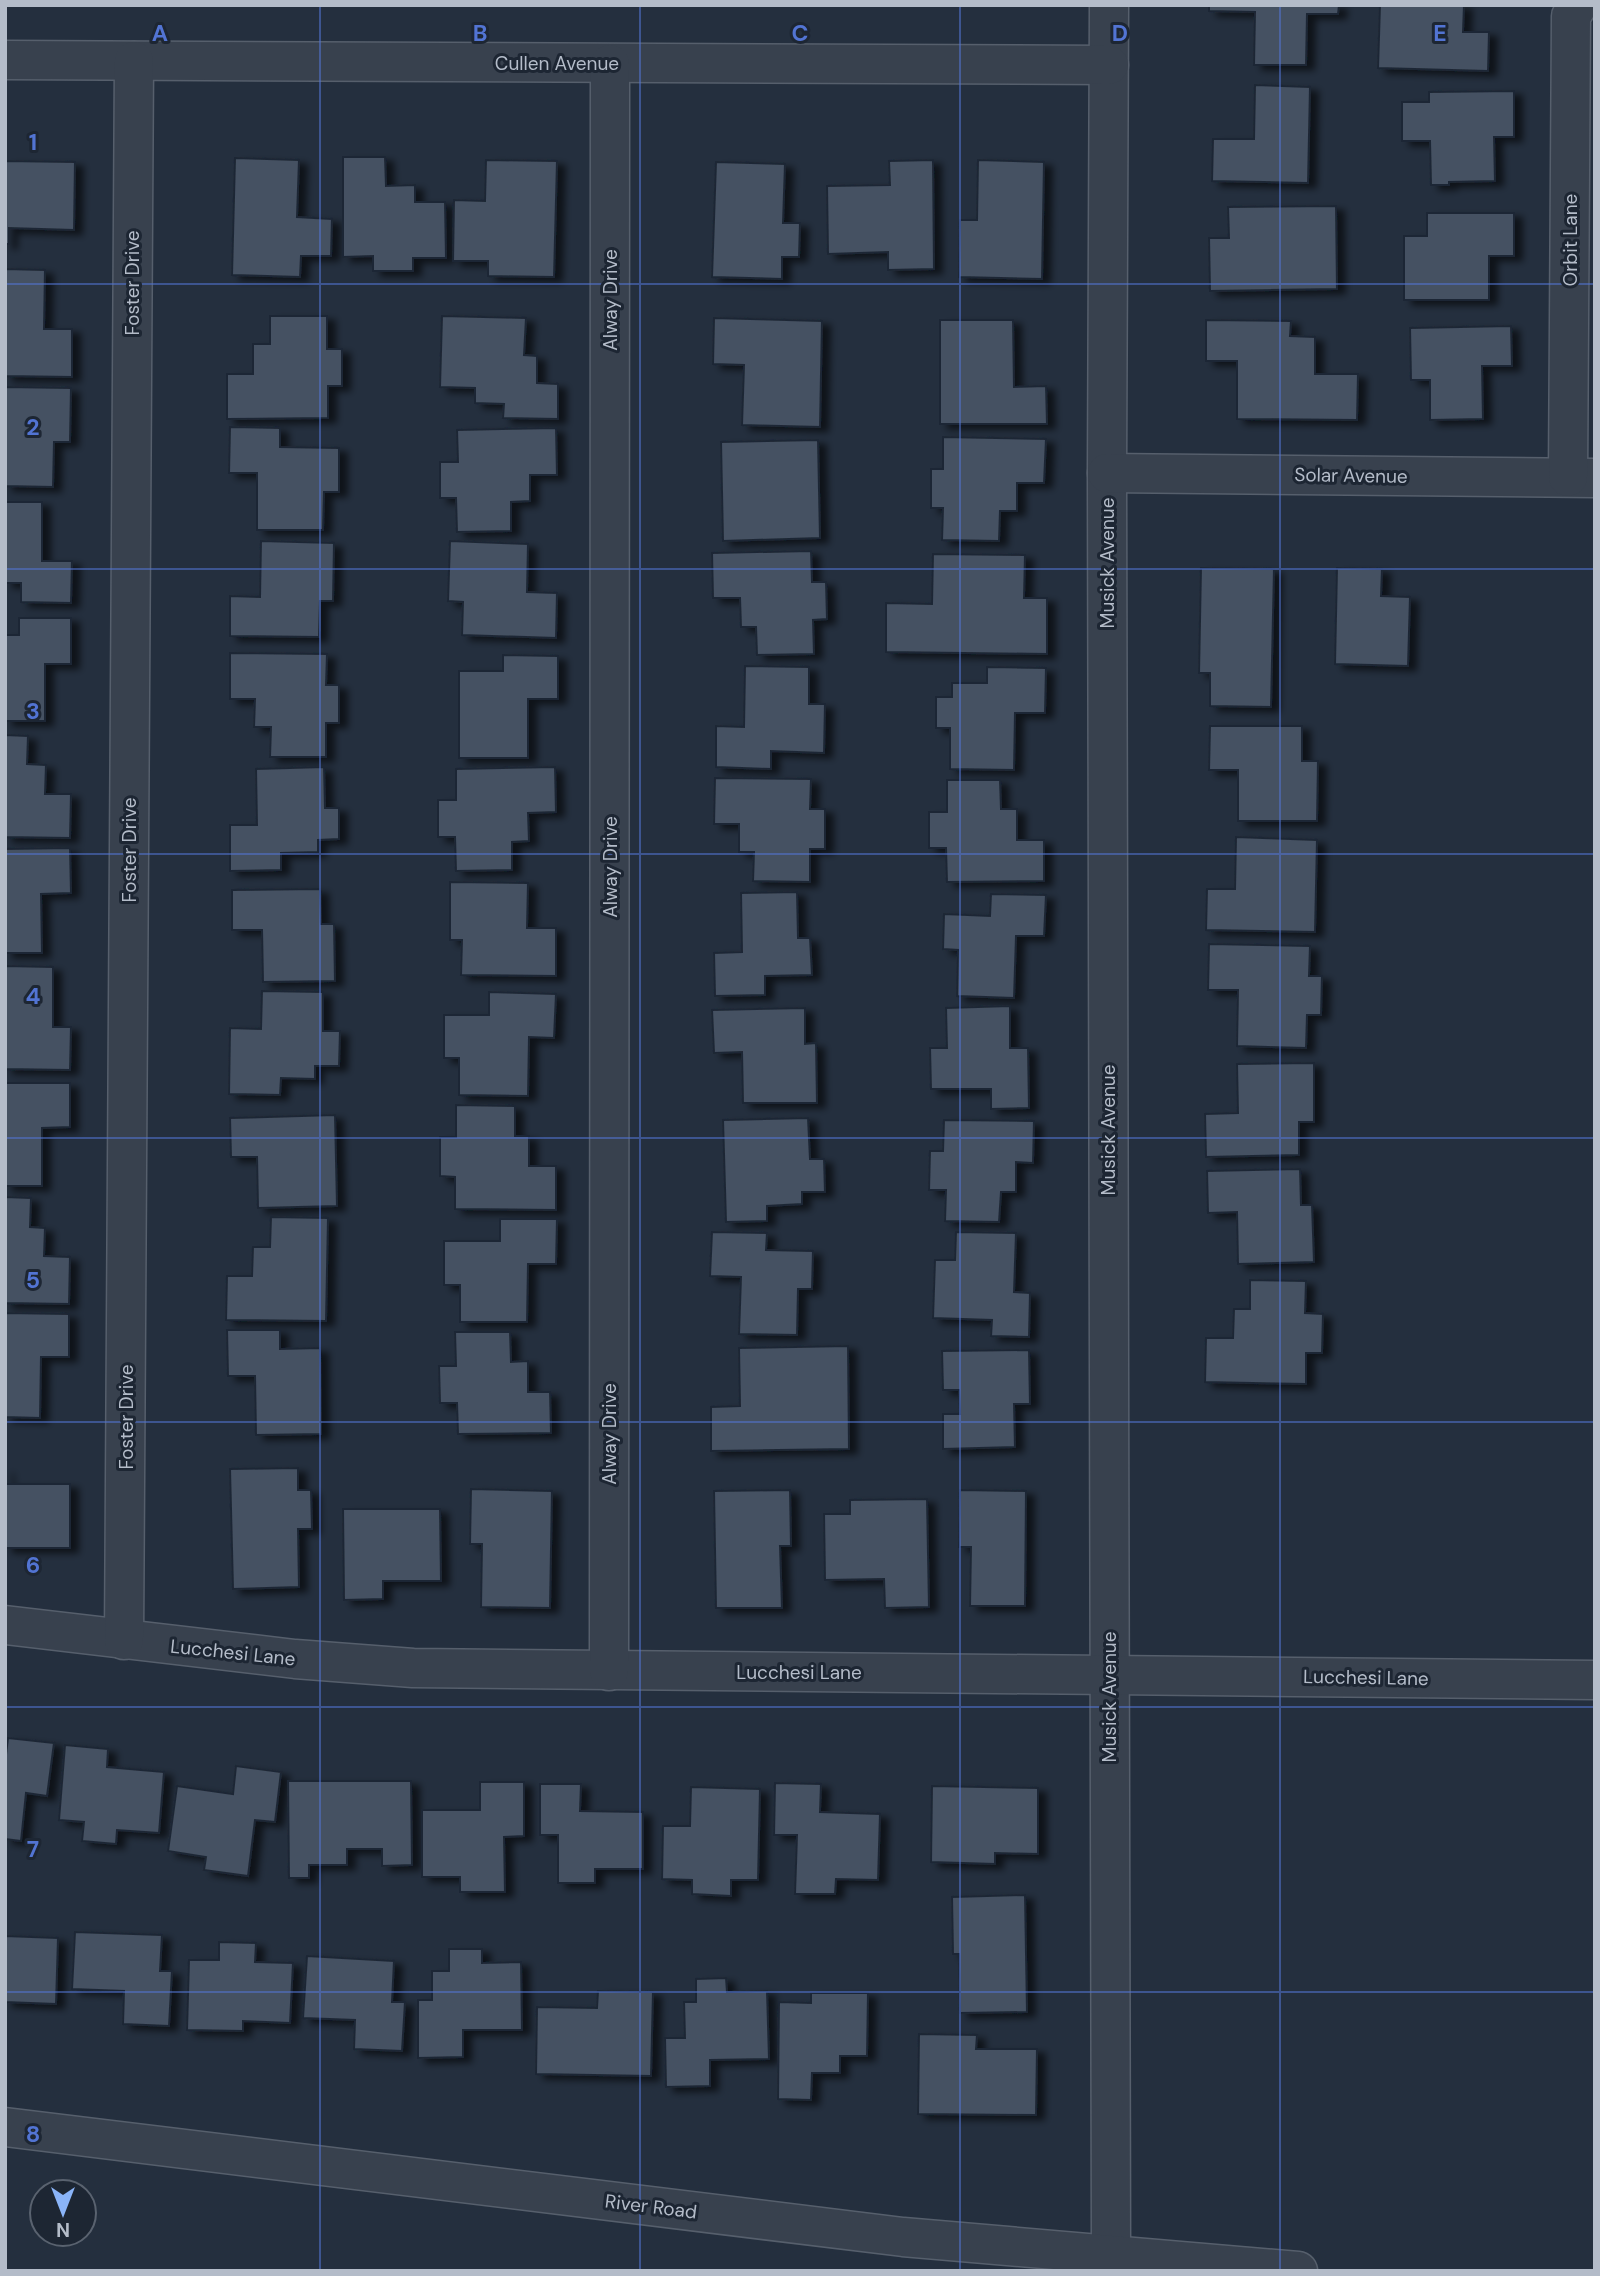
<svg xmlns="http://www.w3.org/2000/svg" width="1600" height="2276" viewBox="0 0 1600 2276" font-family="'DM Sans',sans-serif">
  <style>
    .building { fill: #455162; stroke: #1f2835; stroke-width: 2; filter: url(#shadow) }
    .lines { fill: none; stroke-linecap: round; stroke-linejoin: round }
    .minor-casing { stroke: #565f6c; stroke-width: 41 }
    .minor { stroke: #38414e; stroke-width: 38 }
    .grid { fill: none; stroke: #5274d3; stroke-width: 2; stroke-opacity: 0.55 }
    .labels { text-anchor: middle; stroke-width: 6; stroke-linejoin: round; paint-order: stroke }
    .street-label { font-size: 19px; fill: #b4bcc9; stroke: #1d2633 }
    .grid-label { font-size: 23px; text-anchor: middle; font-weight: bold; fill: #5274d3; stroke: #1d2633; stroke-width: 6; stroke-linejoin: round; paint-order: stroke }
  </style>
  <defs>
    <filter id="shadow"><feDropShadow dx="8" dy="4.5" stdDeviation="3.5" flood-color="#0009"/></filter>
  </defs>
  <rect width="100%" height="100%" fill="#242f3e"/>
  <g class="building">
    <polygon points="1209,5 1339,5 1338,14 1307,14 1306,65 1254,65 1255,12 1209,11"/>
    <polygon points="1380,5 1464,5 1463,32 1489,32 1488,71 1378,68"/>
    <polygon points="1255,85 1310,87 1308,183 1212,181 1213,139 1254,139"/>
    <polygon points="1514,91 1514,137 1494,137 1495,181 1449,182 1449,185 1431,185 1430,141 1402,141 1402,102 1429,102 1429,92"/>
    <polygon points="343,157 385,157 386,186 415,185 415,202 445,202 446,258 413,258 413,271 373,271 373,256 343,257"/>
    <polygon points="235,158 299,160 297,217 332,219 331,256 301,256 300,277 232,275"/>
    <polygon points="486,160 557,161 554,277 488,276 488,261 453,261 454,200 485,201"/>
    <polygon points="933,160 934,269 888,270 888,252 828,254 827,186 890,185 889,161"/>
    <polygon points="978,160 1044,162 1042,279 959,277 960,220 977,220"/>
    <polygon points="5,161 75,162 74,230 9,228 9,244 5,244"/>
    <polygon points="716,162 785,164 783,223 800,223 799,257 782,257 782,279 712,277"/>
    <polygon points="1336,206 1337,289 1210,291 1209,238 1229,238 1228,207"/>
    <polygon points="1427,213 1514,213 1514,256 1489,256 1489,300 1404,300 1404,236 1427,236"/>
    <polygon points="5,269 45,270 44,329 72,329 72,377 5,376"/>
    <polygon points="270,316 327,316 327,349 342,349 342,386 328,386 328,418 227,419 227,374 253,374 253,344 270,344"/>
    <polygon points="442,316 526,318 524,355 537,356 537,383 558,384 558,419 503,418 504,404 475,403 475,388 440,387"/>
    <polygon points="714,318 822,321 820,427 742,425 744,365 713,364"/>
    <polygon points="940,320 1013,320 1014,387 1046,386 1047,424 940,424"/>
    <polygon points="1206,320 1291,321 1290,336 1315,337 1315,374 1358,374 1357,420 1237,419 1237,361 1206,361"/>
    <polygon points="1511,326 1512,366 1482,366 1483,419 1430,420 1430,380 1411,380 1410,328"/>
    <polygon points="5,387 71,388 70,442 54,442 53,487 5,486"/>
    <polygon points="230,427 280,428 280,447 339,448 339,492 324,492 323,530 257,530 257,473 229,473"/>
    <polygon points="556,428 557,475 530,475 530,501 511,502 511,531 457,532 456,498 440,498 440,462 458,462 457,430"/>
    <polygon points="943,437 1046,439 1044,483 1017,483 1017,511 1000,511 999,541 942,540 943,508 931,508 931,469 943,469"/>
    <polygon points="818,440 820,538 723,541 721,442"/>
    <polygon points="5,502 42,502 42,561 72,561 71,603 21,602 21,583 5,583"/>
    <polygon points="261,541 334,543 333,601 320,601 319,637 230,636 230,596 260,597"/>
    <polygon points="450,541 528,544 527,592 557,593 556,638 462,635 463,602 448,601"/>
    <polygon points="811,551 812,582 826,582 827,619 813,620 814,654 757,655 756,627 741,627 740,598 713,598 712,553"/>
    <polygon points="933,554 1025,555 1024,598 1047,598 1047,654 886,652 886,603 932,604"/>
    <polygon points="1201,568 1274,569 1271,707 1210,706 1210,673 1199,673"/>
    <polygon points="1337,568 1382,569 1381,596 1410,597 1408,666 1335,664"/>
    <polygon points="19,618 71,618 71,664 45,664 45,721 5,721 5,635 19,635"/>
    <polygon points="230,653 327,654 326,685 339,685 339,723 326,723 326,757 270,757 271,727 254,727 255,699 230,699"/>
    <polygon points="503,655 558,656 558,699 528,699 528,758 459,758 459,671 503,671"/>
    <polygon points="745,666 809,667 809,704 825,704 824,753 771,751 771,769 716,767 716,726 744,727"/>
    <polygon points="987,667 1046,668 1045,713 1015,713 1014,770 950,769 950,728 936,728 936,697 952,697 952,683 987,683"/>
    <polygon points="1210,726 1302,726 1302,761 1318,761 1317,821 1238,821 1238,770 1209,770"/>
    <polygon points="5,735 28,736 27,764 46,765 45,794 71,794 70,838 5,837"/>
    <polygon points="324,767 325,808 339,808 339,839 318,840 318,852 281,853 281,870 230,871 230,825 257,825 256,769"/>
    <polygon points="555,767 556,812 528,813 529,841 512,842 512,870 456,871 455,837 438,837 438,800 456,800 456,769"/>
    <polygon points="715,778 811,779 810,809 825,809 825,849 810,849 810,882 753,881 754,852 739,852 739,824 714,824"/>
    <polygon points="947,780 1000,780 1001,809 1017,809 1017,840 1044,840 1044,881 947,882 946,848 929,848 929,812 947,812"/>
    <polygon points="1236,837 1317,840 1315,932 1206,930 1207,889 1235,889"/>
    <polygon points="70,848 71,893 41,894 42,953 5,953 5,849"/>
    <polygon points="450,882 528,883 527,928 556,928 556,976 461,975 462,940 450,940"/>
    <polygon points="320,889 321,924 334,924 335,981 263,982 262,930 232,930 232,890"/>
    <polygon points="797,892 798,938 810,938 812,975 765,976 765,995 715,996 714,953 742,952 741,893"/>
    <polygon points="991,894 1046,895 1044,936 1016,936 1014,998 957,996 958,950 943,949 944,914 990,916"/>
    <polygon points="1209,944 1310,946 1309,976 1322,976 1321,1015 1307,1015 1306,1048 1237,1046 1238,990 1208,990"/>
    <polygon points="5,966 53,967 53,1027 71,1027 70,1070 5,1069"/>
    <polygon points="262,991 323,992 323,1031 340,1031 339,1066 315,1066 315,1079 281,1078 280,1095 229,1094 230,1028 261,1029"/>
    <polygon points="489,992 556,994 554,1038 529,1037 528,1096 459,1095 459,1058 444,1058 444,1015 489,1015"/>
    <polygon points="1010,1006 1010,1048 1028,1048 1029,1108 991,1109 991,1089 931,1089 930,1048 947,1048 946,1008"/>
    <polygon points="805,1008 805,1044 816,1043 817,1103 743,1103 742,1052 714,1053 712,1010"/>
    <polygon points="1314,1063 1314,1122 1299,1122 1299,1155 1206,1157 1205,1114 1238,1113 1237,1064"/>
    <polygon points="5,1083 70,1083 70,1127 42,1128 42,1186 5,1186"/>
    <polygon points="456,1105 515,1106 515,1136 529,1136 529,1166 556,1166 556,1210 455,1209 455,1177 440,1176 440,1137 456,1137"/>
    <polygon points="335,1115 337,1206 258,1208 257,1157 231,1157 230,1118"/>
    <polygon points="808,1118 810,1159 824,1159 825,1192 802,1192 802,1204 767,1206 767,1221 726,1222 723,1120"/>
    <polygon points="944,1120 1034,1121 1033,1163 1016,1162 1016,1192 1001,1192 999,1222 945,1221 946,1190 929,1190 930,1151 943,1151"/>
    <polygon points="1300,1169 1301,1205 1312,1205 1314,1262 1238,1264 1237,1212 1208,1213 1207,1171"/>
    <polygon points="5,1197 31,1198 30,1227 45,1228 44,1256 70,1257 69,1304 5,1303"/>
    <polygon points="271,1217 328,1218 326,1321 226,1320 227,1276 252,1276 253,1247 270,1247"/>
    <polygon points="500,1219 557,1219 556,1264 528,1264 527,1322 460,1322 460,1285 444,1285 444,1241 500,1241"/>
    <polygon points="712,1232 767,1233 766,1250 813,1251 812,1289 798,1289 797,1335 739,1334 741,1277 710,1276"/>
    <polygon points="956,1232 1016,1233 1014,1292 1030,1293 1029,1337 991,1336 992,1320 933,1318 935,1260 955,1260"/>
    <polygon points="1250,1280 1306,1281 1305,1313 1323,1314 1322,1353 1306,1353 1306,1384 1205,1382 1206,1338 1233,1338 1234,1309 1250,1309"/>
    <polygon points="5,1313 69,1314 69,1357 41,1357 40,1418 5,1417"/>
    <polygon points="227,1330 280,1330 280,1349 320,1348 321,1434 256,1435 255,1376 228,1376"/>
    <polygon points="455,1332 510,1332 511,1362 528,1361 528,1392 550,1392 551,1433 458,1434 457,1403 440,1403 439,1366 456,1366"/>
    <polygon points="848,1346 849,1449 711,1451 711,1407 740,1406 739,1348"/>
    <polygon points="1029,1350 1030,1404 1014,1404 1015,1447 943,1449 943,1414 960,1414 959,1390 943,1390 942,1351"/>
    <polygon points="5,1468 6,1484 70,1484 70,1548 5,1548"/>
    <polygon points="298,1468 298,1490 311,1490 312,1529 298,1529 299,1587 233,1589 230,1469"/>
    <polygon points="471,1489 552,1491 550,1608 481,1607 482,1544 470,1544"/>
    <polygon points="790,1490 791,1546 780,1546 782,1608 716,1608 714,1491"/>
    <polygon points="960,1490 1026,1491 1025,1606 970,1606 971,1547 959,1547"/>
    <polygon points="927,1499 929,1607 885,1608 884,1579 825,1580 824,1514 850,1514 850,1500"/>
    <polygon points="343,1509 440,1509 441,1581 383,1581 383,1599 344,1600"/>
    <polygon points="8,1738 54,1743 47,1796 26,1793 21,1841 5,1839 5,1763"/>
    <polygon points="65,1745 108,1749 107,1767 164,1772 159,1833 117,1830 116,1844 82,1841 84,1822 59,1820"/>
    <polygon points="236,1766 281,1772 275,1822 255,1820 248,1876 204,1870 206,1857 168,1851 177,1786 233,1794"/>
    <polygon points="288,1781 411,1781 412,1865 382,1866 382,1849 347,1849 347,1865 309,1865 309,1878 289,1878"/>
    <polygon points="480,1782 524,1782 524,1836 504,1837 505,1892 460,1892 460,1877 422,1877 422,1810 480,1810"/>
    <polygon points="775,1783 821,1784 820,1812 880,1814 878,1880 836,1879 835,1894 795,1894 797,1835 774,1835"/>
    <polygon points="540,1784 581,1784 580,1811 643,1812 643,1869 595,1869 595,1883 558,1883 558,1835 540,1835"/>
    <polygon points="932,1786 1038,1788 1038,1854 995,1853 995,1864 931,1862"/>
    <polygon points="691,1787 760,1789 758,1880 731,1880 731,1896 692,1894 692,1880 662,1879 663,1826 690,1826"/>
    <polygon points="1025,1895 1027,2012 960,2013 959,1954 953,1954 952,1897"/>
    <polygon points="75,1932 162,1935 160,1971 172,1971 169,2026 123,2024 124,1991 72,1989"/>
    <polygon points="5,1936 58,1938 56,2004 5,2002"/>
    <polygon points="219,1942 256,1943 255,1962 293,1963 290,2023 243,2021 243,2031 187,2030 189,1960 219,1960"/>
    <polygon points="449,1949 482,1949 482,1963 521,1962 522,2030 463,2030 463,2057 418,2058 418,2000 432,2000 432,1971 449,1971"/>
    <polygon points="307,1956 394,1961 392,2002 405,2002 402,2051 354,2049 355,2020 303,2018"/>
    <polygon points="726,1978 727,1992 767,1991 769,2059 710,2060 710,2086 666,2087 665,2038 685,2038 684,2002 696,2002 696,1979"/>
    <polygon points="598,1991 653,1992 651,2076 536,2074 537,2007 597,2008"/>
    <polygon points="811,1993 868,1993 867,2056 840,2056 840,2073 812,2073 811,2100 778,2099 779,2002 811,2003"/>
    <polygon points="919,2034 977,2035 976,2049 1037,2049 1036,2115 918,2114"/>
  </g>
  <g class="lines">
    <defs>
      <g id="minor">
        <polyline points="1109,5 1107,473 1111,2255"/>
        <polyline points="5,60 1109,65"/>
        <polyline points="1107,473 1595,478"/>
        <polyline points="1568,477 1571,16 1578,5"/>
        <polyline points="5,1625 295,1659 413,1668 1595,1680"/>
        <polyline points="124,1640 134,61"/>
        <polyline points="609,1671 610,64"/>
        <polyline points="5,2127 903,2237 1298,2271"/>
      </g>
    </defs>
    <use href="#minor" class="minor-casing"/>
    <use href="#minor" class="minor"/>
  </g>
  <path class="grid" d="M320 5V2271M640 5V2271M960 5V2271M1280 5V2271M5 284H1595M5 569H1595M5 854H1595M5 1138H1595M5 1422H1595M5 1707H1595M5 1992H1595"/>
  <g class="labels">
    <g class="street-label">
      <text x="557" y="70">Cullen Avenue</text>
      <text transform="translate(1570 240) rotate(-90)" y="7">Orbit Lane</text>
      <text transform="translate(132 283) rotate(-90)" y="7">Foster Drive</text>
      <text transform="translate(610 300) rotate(-90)" y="7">Alway Drive</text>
      <text transform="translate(1351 475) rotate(1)" y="7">Solar Avenue</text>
      <text transform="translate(1107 563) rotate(-90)" y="7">Musick Avenue</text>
      <text transform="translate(129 850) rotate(-90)" y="7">Foster Drive</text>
      <text transform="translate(610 867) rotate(-90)" y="7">Alway Drive</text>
      <text transform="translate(1108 1130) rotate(-90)" y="7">Musick Avenue</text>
      <text transform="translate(126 1417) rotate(-90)" y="7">Foster Drive</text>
      <text transform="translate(609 1434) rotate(-90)" y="7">Alway Drive</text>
      <text transform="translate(233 1652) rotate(6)" y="7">Lucchesi Lane</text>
      <text x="799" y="1679">Lucchesi Lane</text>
      <text transform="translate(1366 1677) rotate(1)" y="7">Lucchesi Lane</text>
      <text transform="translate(1109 1697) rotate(-90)" y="7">Musick Avenue</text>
      <text transform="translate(651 2206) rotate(7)" y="7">River Road</text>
    </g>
  </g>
  <g class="grid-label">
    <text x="160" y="41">A</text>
    <text x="480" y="41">B</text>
    <text x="800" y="41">C</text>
    <text x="1120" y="41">D</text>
    <text x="1440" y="41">E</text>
    <text x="33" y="150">1</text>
    <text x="33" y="435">2</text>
    <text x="33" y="719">3</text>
    <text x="33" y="1004">4</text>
    <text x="33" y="1288">5</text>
    <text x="33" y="1573">6</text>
    <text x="33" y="1857">7</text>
    <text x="33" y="2142">8</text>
  </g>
  <rect width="1600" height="2276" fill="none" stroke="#b4bcc9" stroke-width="14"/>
  <g transform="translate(63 2213) rotate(180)"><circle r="33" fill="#1d2633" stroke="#59626f" stroke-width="2"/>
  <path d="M0-5L12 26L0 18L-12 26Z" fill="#8ab4f8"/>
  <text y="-10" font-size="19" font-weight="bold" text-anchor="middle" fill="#b4bcc9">N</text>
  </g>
</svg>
